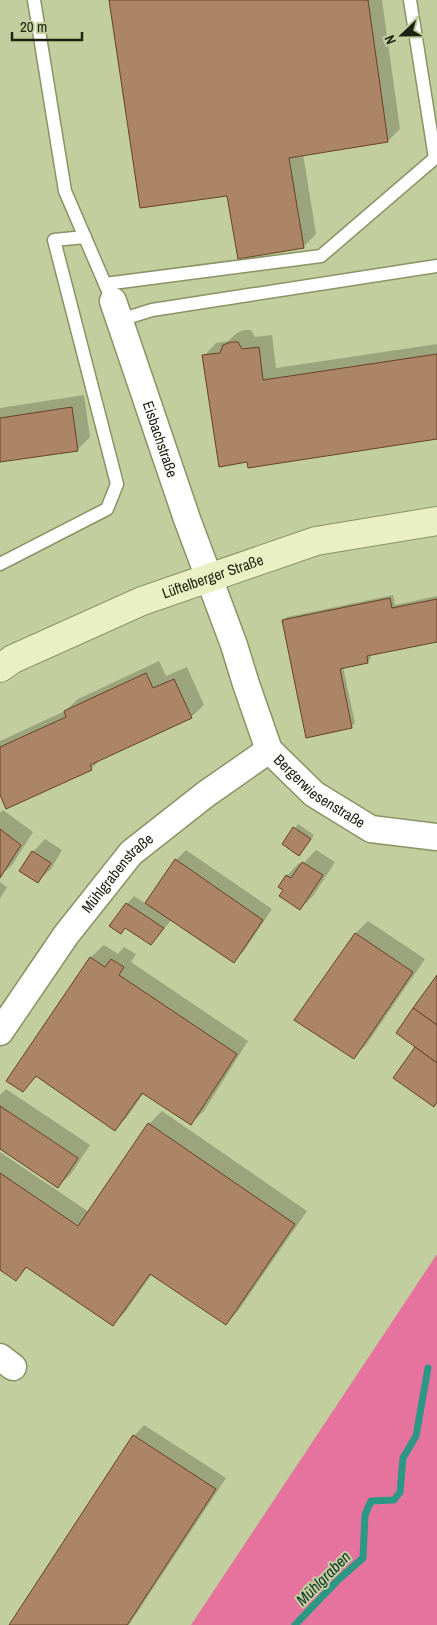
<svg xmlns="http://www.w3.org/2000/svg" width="437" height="1625" viewBox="0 0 437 1625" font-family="'Archivo Narrow',sans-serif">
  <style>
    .green { fill: #e6739e }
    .shadow { fill: #0003 }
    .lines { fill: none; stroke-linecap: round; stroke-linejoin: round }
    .stream { stroke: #2a9884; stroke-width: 7 }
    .building { fill: #ac8466; stroke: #664226 }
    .service-casing { stroke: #899365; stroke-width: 15 }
    .minor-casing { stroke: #899365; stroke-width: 29 }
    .secondary-casing { stroke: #899365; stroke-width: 30 }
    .service { stroke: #fff; stroke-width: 12 }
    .minor { stroke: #fff; stroke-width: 26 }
    .secondary { stroke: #e9f0c4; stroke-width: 28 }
    .labels { text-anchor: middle; stroke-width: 4; stroke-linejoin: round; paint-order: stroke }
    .street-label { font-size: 15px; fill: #1e2210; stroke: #c3ce9e }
    .water-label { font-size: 16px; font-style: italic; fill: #14342d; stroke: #c3ce9e }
  </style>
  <rect width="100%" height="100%" fill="#c3ce9e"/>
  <polygon class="green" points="437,1254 437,1625 191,1625"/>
  <g class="shadow">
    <polygon points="110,0 382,0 400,129 388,141 303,154 316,234 303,247 228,195"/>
    <polygon points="244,330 251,330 255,337 272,335 276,368 437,344 437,438 249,467 204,356 216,343 228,341 237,333"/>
    <polygon points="84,395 90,437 77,450 0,461 0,408"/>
    <polygon points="393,595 395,605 437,596 437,640 370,654 371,658 368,662 343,667 355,723 351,727 283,620 287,617"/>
    <polygon points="159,661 166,676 187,667 204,705 191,717 102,758 91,769 0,792 0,741 65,711 78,699"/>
    <polygon points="3,810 33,832 12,865 0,876 0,813"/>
    <polygon points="298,824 314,835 303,850 284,844"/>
    <polygon points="45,839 62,850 51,869 38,881 33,852"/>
    <polygon points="186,850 272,909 244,951 233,961 172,919 158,936 126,927 121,932 127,904 134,896 146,904 176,860"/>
    <polygon points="316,850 335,862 313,896 300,909 284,890 287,876 299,863 302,865"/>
    <polygon points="0,882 7,887 0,899"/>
    <polygon points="368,921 425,959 366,1045 353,1057 296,1019 356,933"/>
    <polygon points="104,945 118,954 124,947 136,954 131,962 248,1041 204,1111 191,1123 144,1093 127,1117 115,1130 37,1076 23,1091 8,1080 91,957"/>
    <polygon points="6,1089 90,1145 71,1174 58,1186 0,1147 0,1095"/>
    <polygon points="162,1111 307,1211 238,1311 226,1324 152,1274 126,1311 113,1324 28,1267 16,1279 0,1268 0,1152 89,1212 149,1124"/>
    <polygon points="144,1425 226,1478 129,1625 10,1625 134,1436"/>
  </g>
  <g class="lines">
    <polyline class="stream" points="295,1625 339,1579 363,1558 365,1515 371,1501 394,1500 400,1492 403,1458 416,1436 428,1368"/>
  </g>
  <g class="building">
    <polygon points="109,0 368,0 388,142 289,158 304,248 238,259 227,196 140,208"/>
    <polygon points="231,342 238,342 242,349 259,347 263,380 437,354 437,439 248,468 247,462 219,467 202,355 220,353 223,345"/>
    <polygon points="72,407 78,451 0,462 0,418"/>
    <polygon points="390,598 392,608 437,599 437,642 367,656 368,663 340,669 352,728 306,738 282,620"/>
    <polygon points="146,673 153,688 174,679 192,718 90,765 92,770 6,809 0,795 0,747 66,717 64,711"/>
    <polygon points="293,827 311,839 299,856 282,844"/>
    <polygon points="0,829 21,845 0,878"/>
    <polygon points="32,851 51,863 38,883 19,871"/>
    <polygon points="175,859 263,920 234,963 145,903"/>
    <polygon points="302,862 323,875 300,910 279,896 283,890 278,887 286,875 291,878"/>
    <polygon points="126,903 164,928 151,945 125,928 121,934 109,926"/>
    <polygon points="355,933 413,972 354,1059 294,1020"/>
    <polygon points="90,957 105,967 111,959 124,967 119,975 237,1054 191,1125 142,1093 115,1131 36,1076 23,1092 6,1081"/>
    <polygon points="437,975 437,1025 413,1008"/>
    <polygon points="413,1008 437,1025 437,1063 396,1033"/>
    <polygon points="415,1047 437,1063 437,1102 434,1107 393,1078"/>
    <polygon points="0,1106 78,1158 58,1188 0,1149"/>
    <polygon points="148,1123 295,1224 226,1325 150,1274 113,1326 26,1267 16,1281 0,1270 0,1173 78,1226"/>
    <polygon points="133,1435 216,1489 127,1625 9,1625"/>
  </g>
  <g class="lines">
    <defs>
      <g id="service">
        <polyline points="34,0 65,191 108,291"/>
        <polyline points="105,284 321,256 435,158 410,0"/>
        <polyline points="120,320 152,310 437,266"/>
        <polyline points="0,564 107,509 117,484 54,240 85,237"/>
      </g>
      <g id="minor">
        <path id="s1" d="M113 301 187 519 234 645 246 684 269 750 314 794 371 829 437 837"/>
        <path id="s2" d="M0 1032 66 935 131 853 206 794 269 750"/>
        <polyline points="0,1357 13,1367"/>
      </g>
      <g id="secondary">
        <path id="s3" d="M0 668 13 659 142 601 316 541 437 521"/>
      </g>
    </defs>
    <use href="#service" class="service-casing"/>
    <use href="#minor" class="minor-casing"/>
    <use href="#secondary" class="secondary-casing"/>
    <use href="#service" class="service"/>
    <use href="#minor" class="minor"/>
    <use href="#secondary" class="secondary"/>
  </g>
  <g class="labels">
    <g class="street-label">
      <text dy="5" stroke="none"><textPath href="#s1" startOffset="146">Eisbachstraße</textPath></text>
      <text dy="5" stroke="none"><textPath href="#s3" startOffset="232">Lüftelberger Straße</textPath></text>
      <text dy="5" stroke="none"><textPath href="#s1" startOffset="541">Bergerwiesenstraße</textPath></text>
      <text dy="5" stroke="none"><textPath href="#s2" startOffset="198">Mühlgrabenstraße</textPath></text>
    </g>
    <g class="water-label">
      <text transform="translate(323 1578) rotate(-45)" y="6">Mühlgraben</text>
    </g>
  </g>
  <g transform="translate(402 35) rotate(248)" stroke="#c3ce9e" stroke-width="4" paint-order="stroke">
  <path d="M0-4L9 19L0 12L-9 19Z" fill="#1e2210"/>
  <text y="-8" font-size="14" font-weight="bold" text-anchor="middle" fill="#1e2210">N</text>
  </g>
  <path d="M12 32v8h70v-8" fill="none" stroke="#1e2210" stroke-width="2.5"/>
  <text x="20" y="32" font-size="15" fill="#1e2210" stroke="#c3ce9e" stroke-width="4" paint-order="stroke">20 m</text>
</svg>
